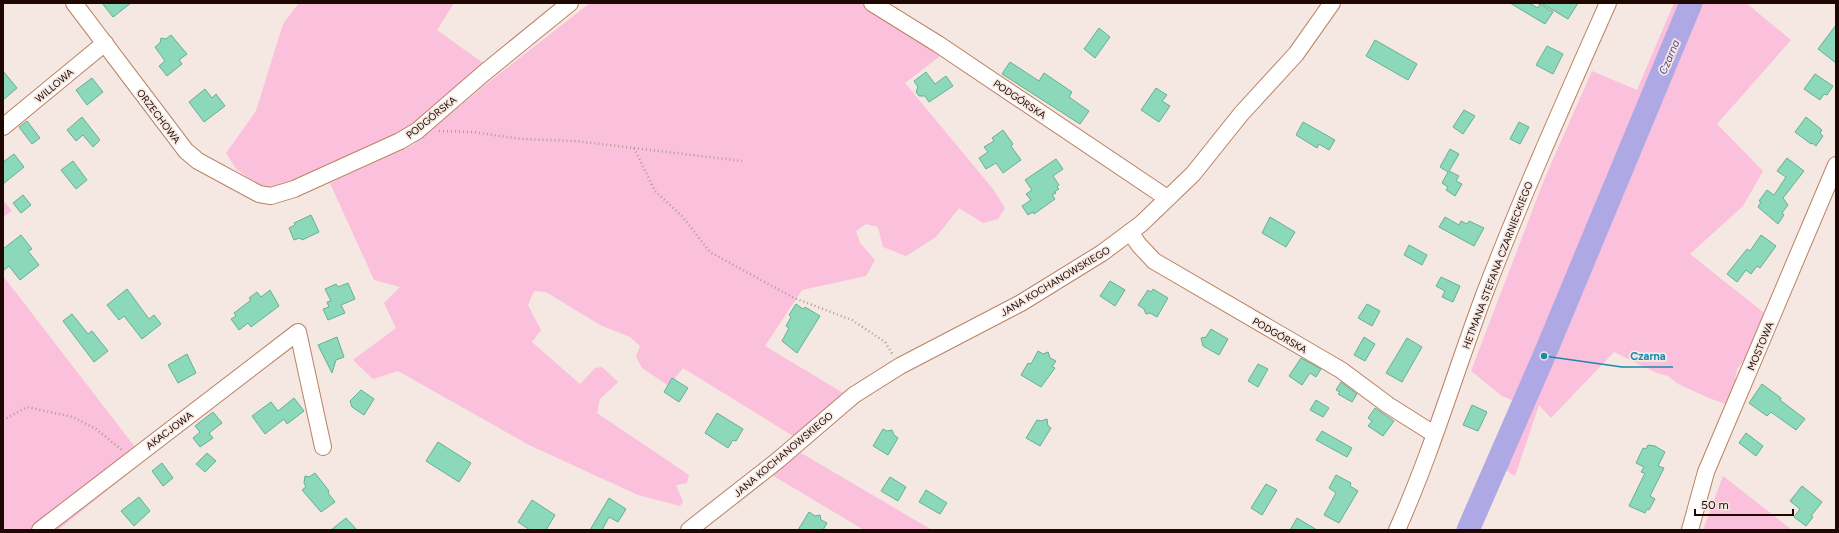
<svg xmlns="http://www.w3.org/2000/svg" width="1839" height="533" viewBox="0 0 1839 533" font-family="Figtree,sans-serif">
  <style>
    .green { fill: #fac0dc }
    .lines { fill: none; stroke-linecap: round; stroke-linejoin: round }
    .river { stroke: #aea9e4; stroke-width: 23 }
    .building { fill: #8cd8bb; stroke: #65b195 }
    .minor-casing { stroke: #bd8162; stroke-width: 18 }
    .path { stroke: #ad9d96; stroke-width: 2.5; stroke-dasharray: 1 3; stroke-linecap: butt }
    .minor { stroke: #fff; stroke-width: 16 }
    .labels { text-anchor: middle; stroke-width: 3.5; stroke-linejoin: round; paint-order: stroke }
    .street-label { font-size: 10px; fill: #1e0801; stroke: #f5e7e1 }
    .water-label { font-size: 11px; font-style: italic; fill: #51468e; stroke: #f5e7e1 }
    .leader { fill: none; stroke: #1b89af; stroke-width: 1.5 }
    .callout-dot { fill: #1b89af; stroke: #f5e7e1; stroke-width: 1.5 }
    .callout-label { font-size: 11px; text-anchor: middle; font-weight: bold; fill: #1b89af; stroke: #f5e7e1; stroke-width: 3.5; stroke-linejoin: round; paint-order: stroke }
  </style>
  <rect width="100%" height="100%" fill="#f5e7e1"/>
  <g class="green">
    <polygon points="299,3 454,3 437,30 483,63 426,116 408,136 269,193 236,169 226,153 256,111 283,24"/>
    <polygon points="590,3 860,3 944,53 905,83 993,189 1005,208 998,219 983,223 959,208 936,237 906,256 883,247 878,227 866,224 856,231 860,243 875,260 866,276 802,290 765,346 843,393 793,436 683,368 669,386 642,368 636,357 640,346 630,337 600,325 546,292 534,291 528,305 541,330 532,342 580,384 595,368 602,367 618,382 600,399 597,413 689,475 687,483 676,485 683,502 680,506 638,495 529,445 398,371 373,379 353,360 396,328 384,303 400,287 374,280 330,183 413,145 490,81"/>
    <polygon points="1674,3 1746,3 1791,40 1717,124 1763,171 1743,206 1690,254 1769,317 1757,344 1737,369 1733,393 1728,405 1709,398 1678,384 1668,376 1657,373 1614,352 1551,418 1539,405 1515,476 1499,466 1529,400 1657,99 1649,96 1519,403 1502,396 1471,371 1544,180 1592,71 1637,90"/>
    <polygon points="3,200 12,211 3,217"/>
    <polygon points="3,276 145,460 58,530 3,530"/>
    <polygon points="801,453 932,530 864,530 772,475"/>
    <polygon points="1723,476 1792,530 1703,530"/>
  </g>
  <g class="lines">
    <polyline class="river" points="1468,530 1544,356 1691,3"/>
  </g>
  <g class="building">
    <polygon points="102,3 131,3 113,17"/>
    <polygon points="1510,3 1529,3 1538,8 1540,4 1553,12 1545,24"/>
    <polygon points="1541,3 1578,3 1568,19"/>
    <polygon points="1836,25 1836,63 1818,49"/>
    <polygon points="1099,28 1110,37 1095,58 1084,49"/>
    <polygon points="171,35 187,54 179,60 182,64 167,76 159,66 165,61 155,47 160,43 161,38 166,39"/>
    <polygon points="1375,40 1417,64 1408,80 1366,56"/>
    <polygon points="1547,46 1563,54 1553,74 1536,65"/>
    <polygon points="1010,62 1039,81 1044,73 1072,92 1069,97 1089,111 1080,124 1002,74"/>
    <polygon points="3,71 17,88 3,100"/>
    <polygon points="926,72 935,84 946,76 953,86 929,102 925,96 919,96 916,92 918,87 914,81"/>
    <polygon points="1815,74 1833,86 1827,95 1824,94 1820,100 1804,89"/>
    <polygon points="92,78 103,92 87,105 76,90"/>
    <polygon points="1156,88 1167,95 1162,101 1170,106 1159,122 1141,110"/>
    <polygon points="205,89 212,98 216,94 225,106 204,122 189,102"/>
    <polygon points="1464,110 1475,116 1463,134 1453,127"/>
    <polygon points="82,117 100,140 93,147 83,135 76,141 67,130"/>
    <polygon points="1806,117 1822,130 1820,133 1823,136 1816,146 1812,143 1811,144 1795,132"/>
    <polygon points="27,121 40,138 32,144 19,127"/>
    <polygon points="1303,122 1335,140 1329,150 1319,144 1317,148 1296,135"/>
    <polygon points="1519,122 1529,127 1520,144 1510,139"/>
    <polygon points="1003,130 1013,144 1011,146 1021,160 1003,173 996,163 986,169 979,158 988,152 984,147 994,141 992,138"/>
    <polygon points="1450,149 1459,154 1449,171 1459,176 1456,181 1462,184 1455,196 1446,190 1448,187 1442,183 1448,172 1440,167"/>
    <polygon points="14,154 24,167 3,184 3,162"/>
    <polygon points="1787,158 1804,171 1783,198 1788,205 1782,213 1784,215 1778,224 1758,207 1761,202 1759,201 1767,190 1774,195 1786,177 1777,171"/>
    <polygon points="1056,159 1063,169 1053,176 1059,185 1057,187 1059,189 1054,192 1056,193 1052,195 1055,199 1034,214 1033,212 1028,215 1022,206 1031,200 1026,194 1032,190 1025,180"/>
    <polygon points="73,161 87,180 76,189 61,170"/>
    <polygon points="23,195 31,205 21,213 13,203"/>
    <polygon points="311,215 319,232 302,240 300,238 294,240 289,228 295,225 294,223"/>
    <polygon points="1270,217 1295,232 1286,247 1262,233"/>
    <polygon points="1445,217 1459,225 1461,221 1467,224 1469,221 1484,228 1474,246 1439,227"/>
    <polygon points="21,235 32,249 28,251 39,265 20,280 9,266 3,271 3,249"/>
    <polygon points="1761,235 1776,246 1760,268 1757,266 1751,274 1746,270 1737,282 1727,274 1747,249 1750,251"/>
    <polygon points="1409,245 1427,255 1422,265 1404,255"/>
    <polygon points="1441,277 1460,286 1453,302 1442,297 1445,291 1436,286"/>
    <polygon points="1110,281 1125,290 1115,306 1100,296"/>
    <polygon points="348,283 355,299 341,305 345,313 328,320 323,309 329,307 327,302 331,301 325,289 336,284 338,287"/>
    <polygon points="127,289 149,319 154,315 161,324 142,339 124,316 119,320 107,305"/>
    <polygon points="1153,289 1168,298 1157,317 1150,313 1146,314 1144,309 1138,305 1148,290 1151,292"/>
    <polygon points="270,290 279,306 251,327 248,323 239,330 231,319 236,316 234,313 251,300 249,298 257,292 261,297"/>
    <polygon points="796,304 803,309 805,307 820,316 797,353 782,341 789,328 786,326 791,317 789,315"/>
    <polygon points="1367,304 1380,311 1372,326 1358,318"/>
    <polygon points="72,314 88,334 92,331 108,351 94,362 63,321"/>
    <polygon points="1211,329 1228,339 1219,355 1203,346 1201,338 1206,337"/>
    <polygon points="337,337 344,357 336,360 332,373 318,345"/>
    <polygon points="1364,337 1375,344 1365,361 1354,355"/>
    <polygon points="1407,338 1422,347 1402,382 1386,373"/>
    <polygon points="1038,351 1043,354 1048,352 1050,358 1056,361 1052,367 1055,368 1041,387 1021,375 1028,363 1031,364"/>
    <polygon points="187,354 196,373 178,383 168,365"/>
    <polygon points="1301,358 1321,369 1316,377 1310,373 1302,385 1289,376"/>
    <polygon points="1258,364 1268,369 1258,387 1248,381"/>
    <polygon points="672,378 688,388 679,402 664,392"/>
    <polygon points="1341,382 1357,394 1352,402 1338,394 1340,392 1336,390"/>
    <polygon points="1762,384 1781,398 1780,400 1805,419 1796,430 1771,412 1767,416 1749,403"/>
    <polygon points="361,390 374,399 364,415 352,407 350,401"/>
    <polygon points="294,398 304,411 287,424 284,419 265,434 252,416 271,402 278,411"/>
    <polygon points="1316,400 1329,408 1323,417 1310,410"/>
    <polygon points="1472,405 1487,412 1478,431 1463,425"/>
    <polygon points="1375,408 1394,421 1383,436 1368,426 1372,421 1368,418"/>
    <polygon points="213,412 222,423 209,433 213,438 200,447 193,438 200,432 195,426"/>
    <polygon points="717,413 743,429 736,441 733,440 728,448 705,433"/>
    <polygon points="1047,419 1048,426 1051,428 1040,446 1026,438 1037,420 1041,421"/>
    <polygon points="883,429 887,431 892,430 894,435 898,438 888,455 873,446"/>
    <polygon points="1322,431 1352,448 1347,457 1316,440"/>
    <polygon points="1746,433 1763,446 1756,456 1739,443"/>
    <polygon points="438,442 471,463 459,482 426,461"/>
    <polygon points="1648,445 1655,446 1665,452 1658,466 1664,468 1650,496 1655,499 1649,510 1647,509 1645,513 1629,506 1645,473 1641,472 1644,467 1636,463 1643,448 1646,449"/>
    <polygon points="207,453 216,461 205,472 196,464"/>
    <polygon points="162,463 173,478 163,486 152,471"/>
    <polygon points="315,473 329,491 328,493 335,502 321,512 302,490 306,487 304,483 305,476 309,477"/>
    <polygon points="1336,475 1351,483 1350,486 1358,491 1339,523 1324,515 1336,493 1329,488"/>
    <polygon points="890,477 906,487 898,501 881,491"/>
    <polygon points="1266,484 1277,490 1262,515 1251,508"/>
    <polygon points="1802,486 1822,502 1811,516 1813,517 1806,526 1794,517 1800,509 1790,501"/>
    <polygon points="926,490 947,503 940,514 919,502"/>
    <polygon points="139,497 150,511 134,526 121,511"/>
    <polygon points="609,498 626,509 618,522 609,517 602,530 590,530"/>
    <polygon points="532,500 555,515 546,530 530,530 518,522"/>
    <polygon points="809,512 815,516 820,515 821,520 827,523 823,530 798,530"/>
    <polygon points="346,518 357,530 331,530"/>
    <polygon points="1297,518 1317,530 1290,530"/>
  </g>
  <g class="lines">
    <defs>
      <g id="minor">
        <polyline points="74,3 186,151 198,161 259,194 271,196 294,189 400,141 417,131 484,73 570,3"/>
        <polyline points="872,3 938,44 1167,198"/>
        <polyline points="3,127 105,43"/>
        <polyline points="1130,232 1139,245 1154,261 1341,370 1388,405 1434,434"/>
        <polyline points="40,530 298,332 323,447"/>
        <polyline points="689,530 777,461 854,395 900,366 1021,303 1102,253 1141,224 1193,174 1241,114 1296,54 1332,3"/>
        <path d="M1397 530C1431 454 1455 373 1484 295 1522 196 1565 100 1608 3"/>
        <polyline points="1690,530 1706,472 1836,165"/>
      </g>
    </defs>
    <use href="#minor" class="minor-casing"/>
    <g class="path">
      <polyline points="439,131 473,132 521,139 576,141 742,161"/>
      <polyline points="634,148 655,191 682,216 710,252 794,298 852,320 885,342 893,355"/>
      <polyline points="3,420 27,407 73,417 96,429 122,450"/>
    </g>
    <use href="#minor" class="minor"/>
  </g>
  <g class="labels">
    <g class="street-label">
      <text transform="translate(54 85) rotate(-40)" y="4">WILLOWA</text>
      <text transform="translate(1020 99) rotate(34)" y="4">PODGÓRSKA</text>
      <text transform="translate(159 116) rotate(53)" y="4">ORZECHOWA</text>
      <text transform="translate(431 117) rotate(-39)" y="4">PODGÓRSKA</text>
      <text transform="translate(1497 265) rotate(-69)" y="4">HETMANA STEFANA CZARNIECKIEGO</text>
      <text transform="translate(1055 281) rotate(-31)" y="4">JANA KOCHANOWSKIEGO</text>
      <text transform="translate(1280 335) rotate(30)" y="4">PODGÓRSKA</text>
      <text transform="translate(1760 346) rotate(-67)" y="4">MOSTOWA</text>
      <text transform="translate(169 430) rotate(-37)" y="4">AKACJOWA</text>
      <text transform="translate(783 454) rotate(-40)" y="4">JANA KOCHANOWSKIEGO</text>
    </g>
    <g class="water-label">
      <text transform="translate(1669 57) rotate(-67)" y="4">Czarna</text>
    </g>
  </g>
  <path class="leader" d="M1544 356L1622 367H1673"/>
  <circle class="callout-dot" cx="1544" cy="356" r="4"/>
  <g class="callout-label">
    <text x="1648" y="360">Czarna</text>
  </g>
  <rect width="1839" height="533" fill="none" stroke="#1e0801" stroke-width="8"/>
  <path d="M1695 509v6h98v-6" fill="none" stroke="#1e0801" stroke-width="2"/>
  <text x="1701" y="509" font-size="12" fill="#1e0801" stroke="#f5e7e1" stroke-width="3" paint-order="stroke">50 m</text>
</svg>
